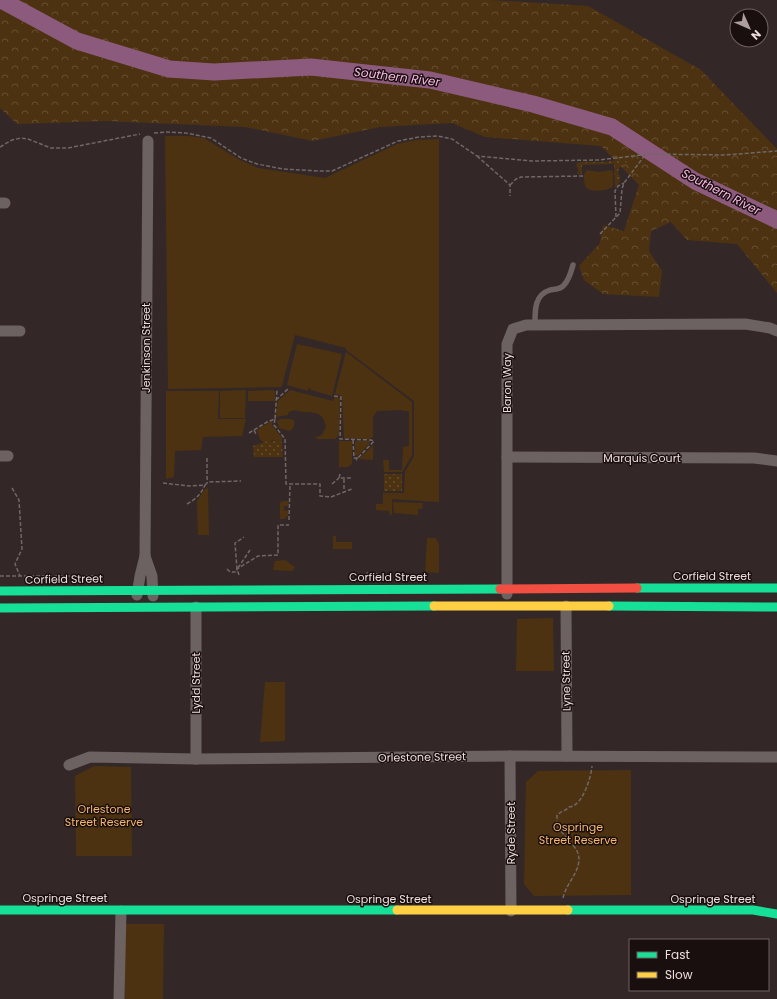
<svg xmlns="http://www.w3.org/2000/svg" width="777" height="999" viewBox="0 0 777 999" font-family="Poppins,sans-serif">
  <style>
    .green { fill: #4c3211 }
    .forest { fill: url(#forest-crowns) }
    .garden { fill: url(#garden-dots) }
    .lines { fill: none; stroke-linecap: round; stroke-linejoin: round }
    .river { stroke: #8c5a7d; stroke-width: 17 }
    .path { stroke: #706766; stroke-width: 1.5; stroke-dasharray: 4 2; stroke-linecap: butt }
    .lane { stroke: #6c6261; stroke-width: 5.5 }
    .street { stroke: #6c6261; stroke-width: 11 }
    .fast { stroke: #16e098; stroke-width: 9 }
    .slow { stroke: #ffcf43; stroke-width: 9 }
    .jam { stroke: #f24e42; stroke-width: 9 }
    .labels { text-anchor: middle; stroke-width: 3; stroke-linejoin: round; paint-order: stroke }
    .street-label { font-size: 11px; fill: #eededd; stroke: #1a0f0f }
    .park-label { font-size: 11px; fill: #f5b66c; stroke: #1a0f0f }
    .water-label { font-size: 12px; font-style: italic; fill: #fabae6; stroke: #1a0f0f }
  </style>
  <defs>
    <pattern id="forest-crowns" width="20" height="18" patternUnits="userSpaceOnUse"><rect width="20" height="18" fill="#4c3211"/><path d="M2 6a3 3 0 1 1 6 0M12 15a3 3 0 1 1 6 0" fill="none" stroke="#664f33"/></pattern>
    <pattern id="garden-dots" width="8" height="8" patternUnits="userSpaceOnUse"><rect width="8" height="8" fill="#4c3211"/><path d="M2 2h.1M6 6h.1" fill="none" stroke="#664f33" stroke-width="1.8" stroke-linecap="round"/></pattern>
  </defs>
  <rect width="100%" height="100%" fill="#332827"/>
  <g class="green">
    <polygon points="165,136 188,136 204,138 238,159 258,168 325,178 397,144 416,140 439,139 439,502 392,499 392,515 390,515 389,511 376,510 376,504 383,504 383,493 404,493 405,472 414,456 414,401 346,350 346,348 295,335 282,386 280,387 168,389"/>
    <path d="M587 170 599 172 611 170 613 172V186C609 191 590 193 586 187 584 184 584 178 584 174Z"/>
    <polygon points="297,344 342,354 332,396 311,390 311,389 308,388 308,391 287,385"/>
    <polygon points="346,352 412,402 412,455 402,472 384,472 383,460 389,460 389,470 402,470 403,447 409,446 409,411 403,411 402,410 377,411 373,417 373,437 369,439 344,438 342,396 335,394"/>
    <polygon points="246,390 245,418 220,418 220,391"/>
    <polygon points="274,390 275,392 275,401 248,401 248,391"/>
    <path d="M290 390 333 401 335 397 340 398 339 435 335 439H317L316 437 322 435 326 427C322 406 310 416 295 410L289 412 288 415 276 417 278 401Z"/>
    <polygon points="166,391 219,391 218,419 246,419 242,436 203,437 201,450 175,451 174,477 166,479"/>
    <path d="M280 419H289L294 420C295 425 294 428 290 431L279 428 277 421Z"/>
    <polygon points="273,420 272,425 282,438 282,442 276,440 264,443 260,439 257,430"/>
    <polygon points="339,441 352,441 352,464 348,467 339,467"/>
    <polygon points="355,441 369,441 370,443 359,455 355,456"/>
    <polygon points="373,445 373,460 359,459"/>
    <polygon points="208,488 209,535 198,535 197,501 205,489"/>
    <polygon points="282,501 289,501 288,506 284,506 284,510 288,511 288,516 284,519 280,519 280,503"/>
    <polygon points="393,502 423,503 422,509 418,509 418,515 394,513"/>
    <polygon points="333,536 336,536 336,542 352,542 352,549 333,549"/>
    <polygon points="427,538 436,538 439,544 439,573 425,572"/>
    <polygon points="285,560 295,567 292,571 273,570 275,561"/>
    <polygon points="553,618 554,671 516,671 517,619"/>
    <polygon points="265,682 285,682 285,741 260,742"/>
    <polygon points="94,766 131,767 132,856 76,856 75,776"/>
    <polygon points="631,770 631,895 534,896 524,884 526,782 538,771"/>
    <polygon points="125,924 164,924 163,999 125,999"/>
  </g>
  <polygon class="forest" points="0,0 490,0 588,6 701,70 777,149 777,293 737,244 687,240 671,222 651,231 649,251 662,271 659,297 603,294 584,280 579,266 600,243 603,225 624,231 639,185 601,146 485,137 452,123 380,127 313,141 245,127 105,121 17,124 0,108"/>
  <g class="garden">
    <path d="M628 158 626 163 619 168 618 173C623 179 619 183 615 188L614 164 582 165V174H577L579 170 576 165 577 163 582 162H606Z"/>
    <polygon points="276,440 282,442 283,457 254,457 253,446 268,441 272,442"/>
    <rect x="384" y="474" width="18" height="17"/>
  </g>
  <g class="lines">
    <polyline class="river" points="1,0 77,41 169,69 214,72 311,67 430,80 533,104 612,127 695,181 777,220"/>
    <g class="path">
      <polyline points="154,133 166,132 186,133 211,138 241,158 257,164 283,169 319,171 332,171 398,141 419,137 438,136 452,139 477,156 532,161 599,160 650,154 725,155 777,151"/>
      <polyline points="0,147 12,140 21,138 28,139 51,148 68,148 140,134"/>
      <polyline points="477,156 510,185 510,196"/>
      <polyline points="510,185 516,179 521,177 583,176"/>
      <polyline points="616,217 615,191 618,186 624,183"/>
      <polyline points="600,234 620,213 622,189 624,183 645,155"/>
      <polyline points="334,396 341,397 340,439 371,440 374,441 356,460"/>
      <polyline points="276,400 289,388"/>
      <polyline points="275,419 274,425 285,439 286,484 320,484 320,496 331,497 352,489"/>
      <polyline points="254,430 256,434"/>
      <polyline points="249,433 267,422 275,419 277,390"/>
      <polyline points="353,440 354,458 358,458"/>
      <polyline points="207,458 207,478 208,482"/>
      <polyline points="340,474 339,478 352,478"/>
      <polyline points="344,479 344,491"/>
      <polyline points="163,483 189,486 205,485 208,482 241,481"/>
      <polyline points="332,484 339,478"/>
      <polyline points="12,488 19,500 22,549 15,564 20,576"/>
      <path d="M187 504C196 499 201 494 205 485"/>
      <polyline points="289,520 290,484"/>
      <polyline points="238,568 250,550"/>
      <polyline points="227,569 230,572 236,572 237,569 258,556 278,555 278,525 289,525"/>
      <polyline points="239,575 237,569 235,543 244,537"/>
      <polyline points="365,575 367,573 376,573 378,575"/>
      <polyline points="0,576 99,576"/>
      <path d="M563 898C566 882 585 868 577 851 574 845 562 833 557 826V815C561 811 566 811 569 807 582 807 591 778 592 766"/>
    </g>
    <path class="lane" d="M535 325C535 311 534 295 550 290 555 289 560 290 564 285 569 280 571 272 573 265"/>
    <g class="street">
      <polyline points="0,203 5,203"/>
      <polyline points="0,331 20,331"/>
      <polyline points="0,456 8,456"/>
      <polyline points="507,457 754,458 777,461"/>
      <polyline points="145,556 152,576 153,596"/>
      <polyline points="507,594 507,344 513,329 526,325 745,324 770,328 777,331"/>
      <polyline points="137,595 140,576 145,556 148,141"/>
      <polyline points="566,606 567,756"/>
      <polyline points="196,607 196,759"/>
      <polyline points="510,756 511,911"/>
      <polyline points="69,765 90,757 196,759 510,756 777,757"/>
      <polyline points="119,999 121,911"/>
    </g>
    <g class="fast">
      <polyline points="637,588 777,588"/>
      <polyline points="0,591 500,589"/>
      <polyline points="609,606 777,607"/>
      <polyline points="0,608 434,606"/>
      <polyline points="0,910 397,910"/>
      <polyline points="568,910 753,910 777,914"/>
    </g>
    <g class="slow">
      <polyline points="434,606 609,606"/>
      <polyline points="397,910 568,910"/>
    </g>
    <polyline class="jam" points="500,589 637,588"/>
  </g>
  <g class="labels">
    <g class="street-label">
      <text transform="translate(146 348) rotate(-90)" y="4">Jenkinson Street</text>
      <text transform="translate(507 383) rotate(-90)" y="4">Baron Way</text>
      <text x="642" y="462">Marquis Court</text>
      <text x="712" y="580">Corfield Street</text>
      <text x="388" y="581">Corfield Street</text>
      <text transform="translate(64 579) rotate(-1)" y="4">Corfield Street</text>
      <text transform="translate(566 681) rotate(-91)" y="4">Lyne Street</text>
      <text transform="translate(196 683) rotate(-90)" y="4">Lydd Street</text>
      <text transform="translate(422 757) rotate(-1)" y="4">Orlestone Street</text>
      <text transform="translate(511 833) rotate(-90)" y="4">Ryde Street</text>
      <text x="65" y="902">Ospringe Street</text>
      <text x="389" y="903">Ospringe Street</text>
      <text x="713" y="903">Ospringe Street</text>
    </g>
    <g class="park-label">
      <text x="104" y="813">Orlestone<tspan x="104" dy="13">Street Reserve</tspan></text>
      <text x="578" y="831">Ospringe<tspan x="578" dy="13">Street Reserve</tspan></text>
    </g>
    <g class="water-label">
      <text transform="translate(397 77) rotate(7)" y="4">Southern River</text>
      <text transform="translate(721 192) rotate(27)" y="4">Southern River</text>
    </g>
  </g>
  <rect x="629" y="939" width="140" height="52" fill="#1a0f0f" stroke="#6f6261"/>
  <rect x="637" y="952" width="20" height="6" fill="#16e098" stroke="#6f6261"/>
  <text x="665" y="959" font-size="12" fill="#eededd">Fast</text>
  <rect x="637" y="972" width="20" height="6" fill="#ffcf43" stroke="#6f6261"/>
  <text x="665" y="979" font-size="12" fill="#eededd">Slow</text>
  <g transform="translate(749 28) rotate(135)"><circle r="19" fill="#1a0f0f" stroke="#6f6261"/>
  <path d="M0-3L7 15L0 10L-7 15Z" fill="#ad9e9d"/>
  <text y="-6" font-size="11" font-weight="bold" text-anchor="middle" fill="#eededd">N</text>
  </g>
</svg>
